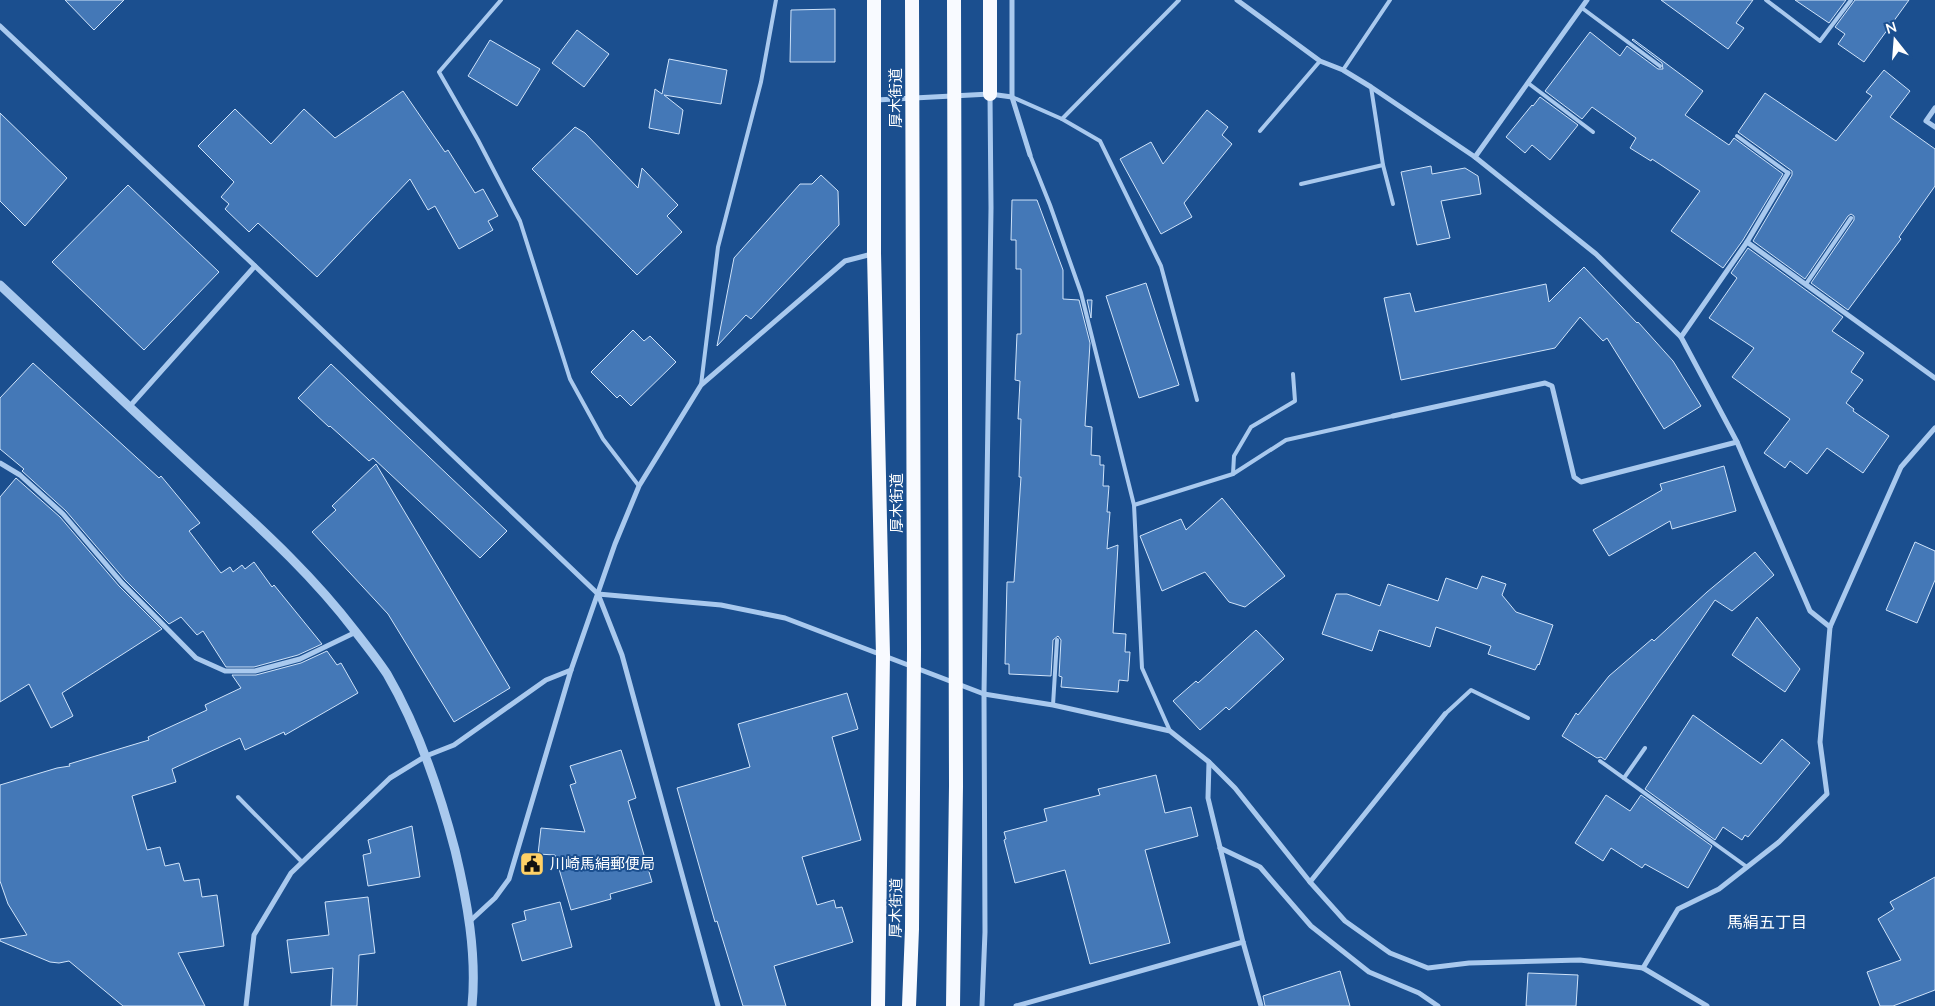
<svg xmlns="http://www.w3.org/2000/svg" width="1935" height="1006" viewBox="0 0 1935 1006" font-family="Mulish,'Noto Sans JP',sans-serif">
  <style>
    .building { fill: #4478b7; stroke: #cfe3fa }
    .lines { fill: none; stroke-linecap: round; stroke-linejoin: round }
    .service { stroke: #a9c9ee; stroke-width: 4 }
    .minor { stroke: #a9c9ee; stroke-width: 5 }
    .tertiary { stroke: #a9c9ee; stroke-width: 9 }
    .trunk { stroke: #f8faff; stroke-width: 14 }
    .trunk-bridge { stroke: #f8faff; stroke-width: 14 }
    .labels { text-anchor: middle; stroke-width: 4; stroke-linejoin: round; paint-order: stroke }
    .street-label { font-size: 15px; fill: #fff; stroke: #1b4f8f }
    .poi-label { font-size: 15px; fill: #fff; stroke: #1b4f8f; text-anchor: start }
    .neighbourhood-label { font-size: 16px; fill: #fff; stroke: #1b4f8f }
  </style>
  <rect width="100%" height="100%" fill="#1b4f8f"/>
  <g class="building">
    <polygon points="65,0 124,0 94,30"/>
    <polygon points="1661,0 1753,0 1736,23 1744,28 1728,49"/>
    <polygon points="1795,0 1846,0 1829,23"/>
    <polygon points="1855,0 1909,0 1864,62 1838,44 1845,34 1835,27"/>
    <polygon points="835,9 835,62 790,62 791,10"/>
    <polygon points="577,30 609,54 584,87 552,63"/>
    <polygon points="1590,32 1620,56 1627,46 1658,69 1663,69 1662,63 1632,40 1633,39 1703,91 1685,115 1729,145 1734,138 1783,174 1743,240 1723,268 1671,231 1700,191 1652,159 1651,161 1630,148 1636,138 1592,107 1582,119 1545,91"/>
    <polygon points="490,40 540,69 517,106 468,76"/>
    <polygon points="669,59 727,70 721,104 664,95 683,110 679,134 649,128 655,89 662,94"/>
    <polygon points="1884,70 1910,91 1890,117 1935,149 1935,186 1899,237 1901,239 1848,310 1811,283 1854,220 1854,216 1851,214 1848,216 1805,279 1753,241 1792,175 1792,171 1738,132 1765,93 1836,141 1872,96 1866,92"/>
    <polygon points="403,91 445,152 448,150 475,193 483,189 498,216 488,221 493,230 459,249 435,206 428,210 410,179 317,277 258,223 249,232 225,209 229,204 221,197 234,182 198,146 235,109 271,144 304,109 335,138"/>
    <polygon points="1540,97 1578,125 1550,160 1532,145 1525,153 1506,137 1532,105 1533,106"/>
    <polygon points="1207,110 1228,127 1222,135 1232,144 1184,203 1192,217 1161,234 1120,159 1151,142 1163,164"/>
    <polygon points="0,113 67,178 25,226 0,201"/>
    <polygon points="575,127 585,133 638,188 642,168 678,205 667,216 682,232 637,275 532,169"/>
    <polygon points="1431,166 1432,174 1465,168 1478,176 1481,194 1441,201 1450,238 1417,245 1401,172"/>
    <polygon points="821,175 838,191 839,225 751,319 746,315 717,346 734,258 800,184 812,184"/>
    <polygon points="128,185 219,272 144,350 52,262"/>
    <polygon points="1012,200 1037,200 1063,270 1063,299 1079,300 1090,343 1085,426 1092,427 1091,455 1100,456 1100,465 1104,465 1103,486 1109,486 1107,512 1110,512 1107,549 1118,545 1113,633 1126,634 1125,652 1130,652 1128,681 1119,680 1118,692 1061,687 1062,677 1059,676 1061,640 1058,636 1053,640 1051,676 1009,674 1009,664 1005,664 1007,582 1014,582 1021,477 1019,477 1021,419 1018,419 1020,381 1015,380 1017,334 1021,334 1021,269 1016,269 1016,240 1011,240"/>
    <polygon points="1748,248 1843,317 1832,331 1864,353 1851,372 1863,380 1846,403 1854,409 1853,411 1889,436 1863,473 1827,448 1807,474 1790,461 1785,468 1764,453 1790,419 1732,377 1754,348 1709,318 1737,278 1731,273"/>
    <polygon points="1584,267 1637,323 1638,322 1673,361 1701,406 1664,429 1607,338 1603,341 1580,317 1555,348 1401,380 1384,298 1410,293 1415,312 1546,284 1549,302"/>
    <polygon points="1146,283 1179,385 1139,398 1106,296"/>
    <polygon points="1087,300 1092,300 1091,318"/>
    <polygon points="633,330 644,341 650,336 676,362 631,406 620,395 617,398 591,372"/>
    <polygon points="33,363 159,478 161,476 200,523 189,531 221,573 230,567 233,572 242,565 245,569 254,562 272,587 274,585 322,644 298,655 254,667 226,667 203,631 197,635 181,617 169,624 125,580 66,511 22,471 24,469 0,449 0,398"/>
    <polygon points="331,364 507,531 480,558 373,458 369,461 330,426 329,427 298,398"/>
    <polygon points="376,464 510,688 454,722 388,614 312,532 336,510 332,506"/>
    <polygon points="1724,466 1736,511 1672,529 1670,521 1609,556 1593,530 1662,490 1660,484"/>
    <polygon points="16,478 60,517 119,586 162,629 62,693 73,716 51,728 29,684 0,702 0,497"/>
    <polygon points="1222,498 1285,576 1245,607 1229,602 1205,572 1162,591 1140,536 1181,519 1186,530"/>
    <polygon points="1915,542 1935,551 1935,580 1917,623 1886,610"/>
    <polygon points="1755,552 1774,575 1732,611 1715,600 1605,760 1601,757 1597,758 1562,736 1576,713 1578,715 1609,676 1652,639 1654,641 1707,592"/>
    <polygon points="1482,576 1506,584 1502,595 1516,612 1553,625 1539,665 1538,664 1535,670 1488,654 1491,646 1436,627 1430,647 1379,630 1372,651 1322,634 1336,594 1347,594 1380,606 1388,584 1438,601 1446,578 1477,589"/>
    <polygon points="1757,617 1800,669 1785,692 1732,655"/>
    <polygon points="1256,630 1284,659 1229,710 1226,707 1200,730 1173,701 1196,681 1198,683"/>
    <polygon points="327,651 337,665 341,663 358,693 285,735 284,732 245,750 240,738 172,769 176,782 132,796 147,850 160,847 165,866 179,863 184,881 199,879 202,897 217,895 224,946 178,953 205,1006 123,1006 69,961 59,963 50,962 0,941 0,939 27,935 8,904 0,881 0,785 57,768 70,766 69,764 149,740 148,737 207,710 205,705 241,688 232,675 256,675 301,663"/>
    <polygon points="847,693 858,729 832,737 861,840 802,857 817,905 834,900 836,908 842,907 853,942 774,966 786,1006 743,1006 717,921 715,922 677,788 750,767 738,724"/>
    <polygon points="1693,715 1761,764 1782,739 1810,763 1748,837 1745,835 1742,840 1723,827 1715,840 1645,789"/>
    <polygon points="621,750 636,798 628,801 652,882 610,894 611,899 571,910 555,855 538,854 541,828 585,832 570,785 576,783 570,766"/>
    <polygon points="1156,775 1165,813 1191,807 1198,836 1145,850 1170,943 1090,964 1065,870 1015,883 1004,840 1006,839 1004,832 1047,821 1044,809 1100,795 1098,789"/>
    <polygon points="1606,795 1630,811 1641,795 1712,846 1688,888 1645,864 1642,868 1611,848 1603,861 1575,843"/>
    <polygon points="412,826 420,877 368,886 363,855 371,853 368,840"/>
    <polygon points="1935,877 1935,990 1893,1006 1880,1006 1867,972 1901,960 1878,919 1894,909 1890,902"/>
    <polygon points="368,897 375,953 359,955 357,1006 331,1006 333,968 291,973 287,940 329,935 325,902"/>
    <polygon points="560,902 572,947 522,961 512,924 526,920 524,911"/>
    <polygon points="1340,971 1350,1006 1265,1006 1263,996"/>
    <polygon points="1528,973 1578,975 1576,1006 1526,1006"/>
  </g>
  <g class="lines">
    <g class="service">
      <polyline points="501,0 439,72 478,140 520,221 570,379 603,439 639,486"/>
      <polyline points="1766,0 1820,41 1851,0"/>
      <polyline points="1582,8 1660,66"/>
      <polyline points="1343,70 1390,0"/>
      <polyline points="1528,83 1593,132"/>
      <polyline points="1371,87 1383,165 1393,204"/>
      <polyline points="1012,97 1062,119 1100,141 1161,266 1197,400"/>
      <polyline points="1062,119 1179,0"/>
      <polyline points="1260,131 1320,61"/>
      <polyline points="1737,136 1788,173"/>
      <polyline points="1030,155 1050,205 1081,293 1134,505 1142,668 1170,731"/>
      <polyline points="1301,184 1383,165"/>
      <polyline points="1806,284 1851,218"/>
      <polyline points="701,385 718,247 761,82 776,0"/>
      <polyline points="1233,474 1234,456 1251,427 1295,401 1293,374"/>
      <polyline points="1134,505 1233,474 1286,440 1393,416"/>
      <polyline points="1053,705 1057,640"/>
      <polyline points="1445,714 1471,690 1528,718"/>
      <polyline points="1600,761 1747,867"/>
      <polyline points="1624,778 1645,748"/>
      <polyline points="238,797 302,862"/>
    </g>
    <g class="minor">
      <polyline points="1012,0 1012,97 1030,155"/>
      <polyline points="1237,0 1320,61 1343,70 1371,87 1475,157 1596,254 1681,337 1737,442 1810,611 1830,627"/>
      <polyline points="0,26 255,266 598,594 622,655 718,1006"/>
      <polyline points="876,100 990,94 1012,97"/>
      <polyline points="1935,108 1926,121 1935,127"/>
      <polyline points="1475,157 1587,0"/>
      <polyline points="1747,242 1935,378"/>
      <polyline points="1681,337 1747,242 1788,173"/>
      <polyline points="130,406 255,266"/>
      <polyline points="1393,416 1545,383 1552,386 1574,477 1581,482 1737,442"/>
      <polyline points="0,463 20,475 63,514 122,583 196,658 225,671 255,671 300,659 356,632"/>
      <polyline points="598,594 721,605 785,618 984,694 1053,705 1170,731 1209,762 1235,788 1310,882 1345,921 1390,953 1428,968 1469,963 1580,960 1643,968 1707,1006"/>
      <polyline points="1209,762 1208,798 1243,942 1261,1006"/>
      <polyline points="1220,848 1260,867 1311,926 1369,972 1419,993 1438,1006"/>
      <polyline points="1310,882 1445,714"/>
      <polyline points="469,922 495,898 509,879 571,670 615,544 639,486 701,385 845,261 872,254"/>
      <polyline points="1643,968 1678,909 1719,889 1779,842 1827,794 1820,742 1830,627 1901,467 1935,428"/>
      <polyline points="246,1006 254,935 291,873 390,778 426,756 454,745 546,680 571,670"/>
      <polyline points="982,1006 985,932 984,694 991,208 990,95"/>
      <polyline points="1016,1006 1243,942"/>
    </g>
    <path class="tertiary" d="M0 285C65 346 129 407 194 467 251 520 307 568 355 631 366 645 377 659 387 674 419 729 439 789 455 850 467 900 477 954 472 1006"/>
    <g class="trunk">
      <polyline points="874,0 874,253 883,655 878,1006"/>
      <polyline points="990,0 990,94"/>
    </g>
    <g class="trunk-bridge">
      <polyline points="909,1006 912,929 914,649 912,0"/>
      <polyline points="953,1006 956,786 954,0"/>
    </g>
  </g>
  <defs>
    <symbol id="civic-square" viewBox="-11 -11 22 22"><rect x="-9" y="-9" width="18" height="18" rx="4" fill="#ffd166" stroke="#1b4f8f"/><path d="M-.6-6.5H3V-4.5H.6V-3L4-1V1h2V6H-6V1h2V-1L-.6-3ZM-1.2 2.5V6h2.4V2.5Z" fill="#111"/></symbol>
  </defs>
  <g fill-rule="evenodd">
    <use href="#civic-square" x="518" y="850" width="28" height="28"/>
  </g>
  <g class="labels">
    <g class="street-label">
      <text transform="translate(896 98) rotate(-90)" y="5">厚木街道</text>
      <text transform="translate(897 503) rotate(-90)" y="5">厚木街道</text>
      <text transform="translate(896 908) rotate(-89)" y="5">厚木街道</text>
    </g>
    <g class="poi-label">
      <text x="550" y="869">川崎馬絹郵便局</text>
    </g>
    <g class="neighbourhood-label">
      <text x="1767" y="928">馬絹五丁目</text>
    </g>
  </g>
  <g transform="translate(1895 40) rotate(343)" stroke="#1b4f8f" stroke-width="4" paint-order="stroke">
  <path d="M0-4L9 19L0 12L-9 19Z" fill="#ffffff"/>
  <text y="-8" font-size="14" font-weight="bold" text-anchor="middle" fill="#ffffff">N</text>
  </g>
</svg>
